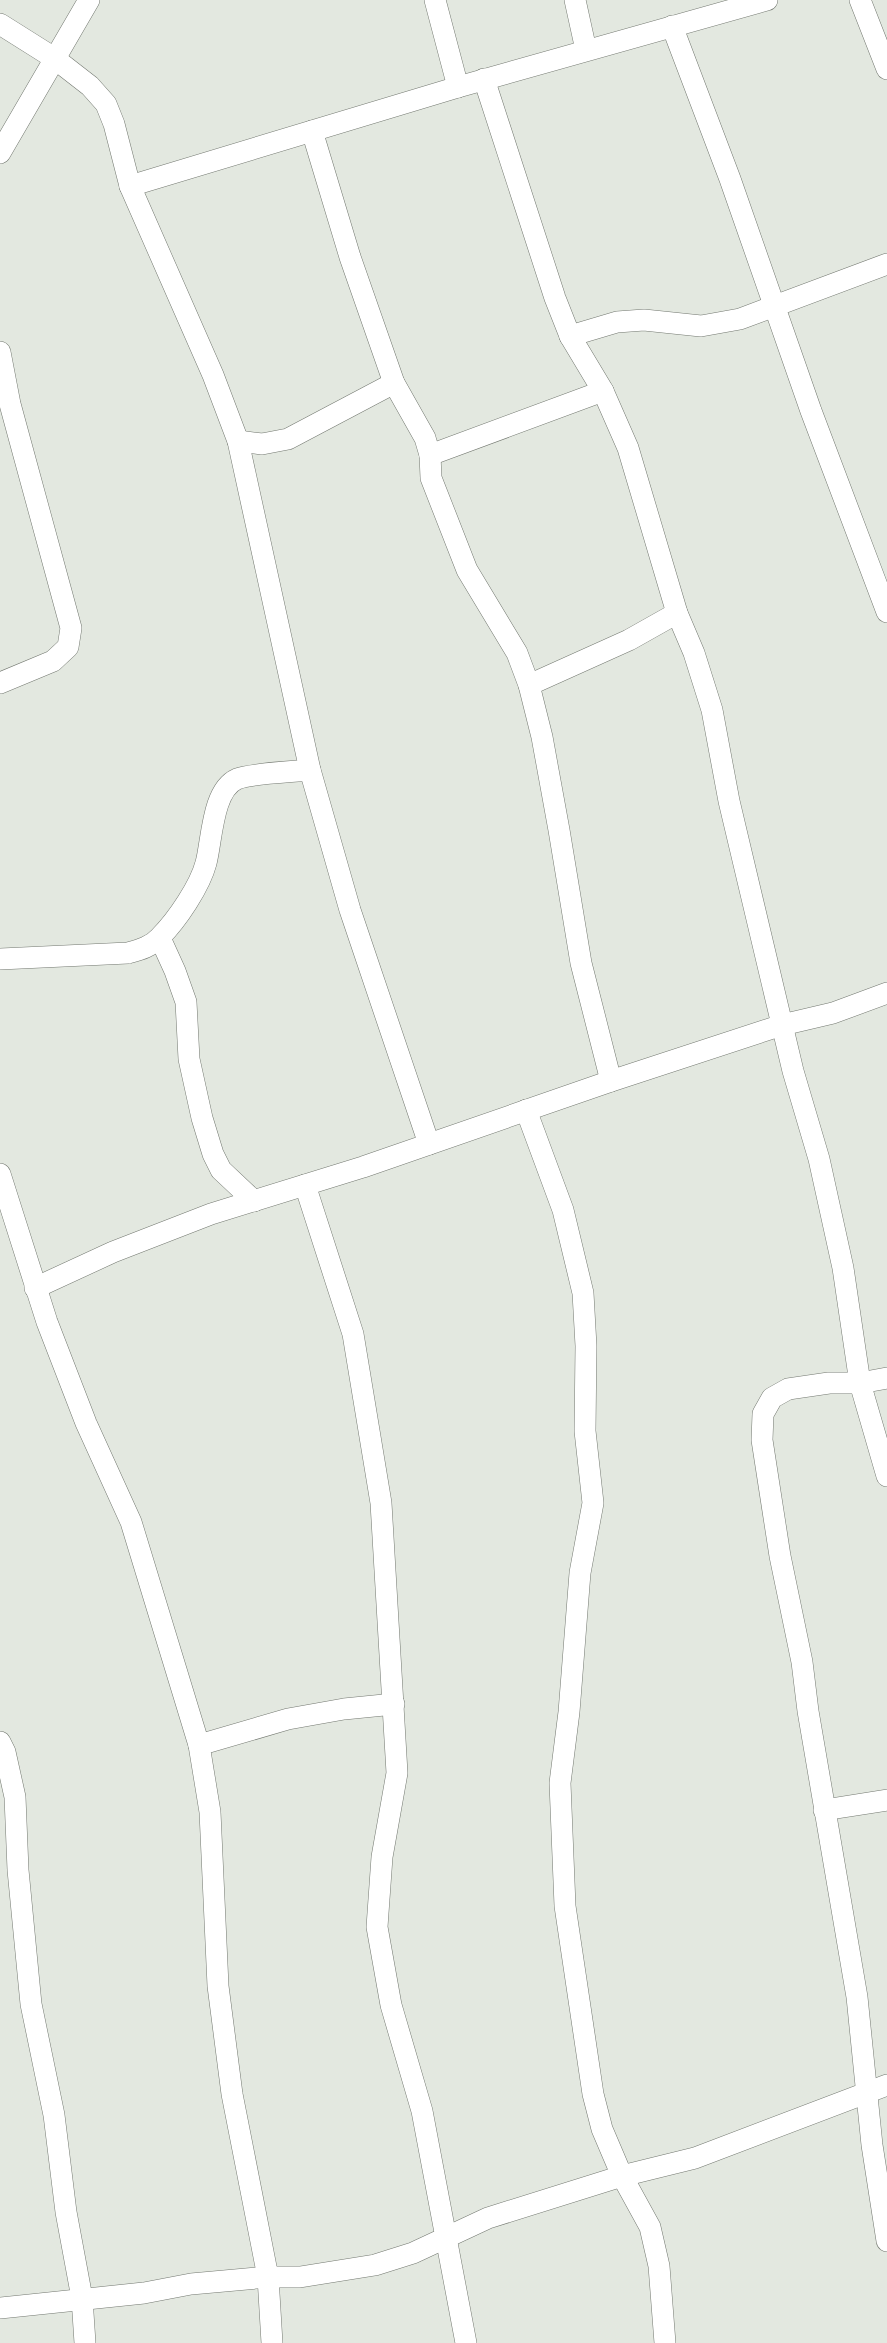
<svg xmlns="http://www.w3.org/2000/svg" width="887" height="2343" viewBox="0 0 887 2343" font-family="'Golos Text',sans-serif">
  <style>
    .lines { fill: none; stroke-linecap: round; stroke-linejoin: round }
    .street-casing { stroke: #737870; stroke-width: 22 }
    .street { stroke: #fff; stroke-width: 21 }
  </style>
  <rect width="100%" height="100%" fill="#e3e8e0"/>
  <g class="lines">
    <defs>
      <g id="street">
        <polyline points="435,0 458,87"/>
        <polyline points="575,0 586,50"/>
        <polyline points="860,0 887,69"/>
        <polyline points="0,24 54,58 90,86 106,104 114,124 130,186 213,375 238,441 310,770 350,910 429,1144"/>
        <polyline points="672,26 730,179 811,411 887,612"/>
        <polyline points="484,79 555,298 570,336 603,391 628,448 677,613 694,653 712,710 729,801 793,1071 819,1159 843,1268 860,1383 829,1383 788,1389 772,1398 763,1414 762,1440 780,1556 802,1662 808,1711 857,1997 872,2145 887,2241"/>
        <polyline points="312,131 350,257 394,383 425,438 430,455 431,478 467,570 517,653 529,685 542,737 559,830 581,963 611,1081"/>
        <polyline points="0,153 89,0"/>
        <polyline points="130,186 458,87 767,0"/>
        <polyline points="570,336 617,322 644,320 701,326 740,319 887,264"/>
        <polyline points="0,352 10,404 71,628 68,647 53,661 0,683"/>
        <polyline points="238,441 262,444 288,439 394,383"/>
        <polyline points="430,455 603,391"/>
        <polyline points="529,685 629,640 677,613"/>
        <polyline points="160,938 175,971 186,1002 189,1059 202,1118 213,1154 221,1170 254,1201"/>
        <path d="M0 959 128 953C139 950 151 947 160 937 177 920 200 886 206 863 212 841 212 790 237 779 252 773 292 772 310 770"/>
        <polyline points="526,1110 563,1210 583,1293 586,1346 585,1431 593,1503 580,1573 569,1712 560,1783 565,1906 593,2094 602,2129 622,2176 650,2227 659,2266 665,2343"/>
        <polyline points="0,1174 47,1322 86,1423 131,1522 199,1745 210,1812 218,1986 232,2094 268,2277 272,2343"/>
        <polyline points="305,1185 353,1334 381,1503 397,1773 382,1857 377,1927 391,2005 422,2111 466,2343"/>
        <polyline points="35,1288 113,1252 211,1214 363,1167 611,1081 782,1025 833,1013 887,993"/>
        <polyline points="887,1378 860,1383 887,1476"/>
        <polyline points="0,1742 5,1752 15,1797 18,1870 31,2004 54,2115 66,2212 82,2298 85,2343"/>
        <polyline points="199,1745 288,1719 344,1709 394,1704"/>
        <polyline points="824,1810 887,1800"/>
        <polyline points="0,2308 144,2293 191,2284 268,2277 300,2277 375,2265 413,2253 488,2218 622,2176 695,2158 887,2085"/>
      </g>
    </defs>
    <use href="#street" class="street-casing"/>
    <use href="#street" class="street"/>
  </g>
</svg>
